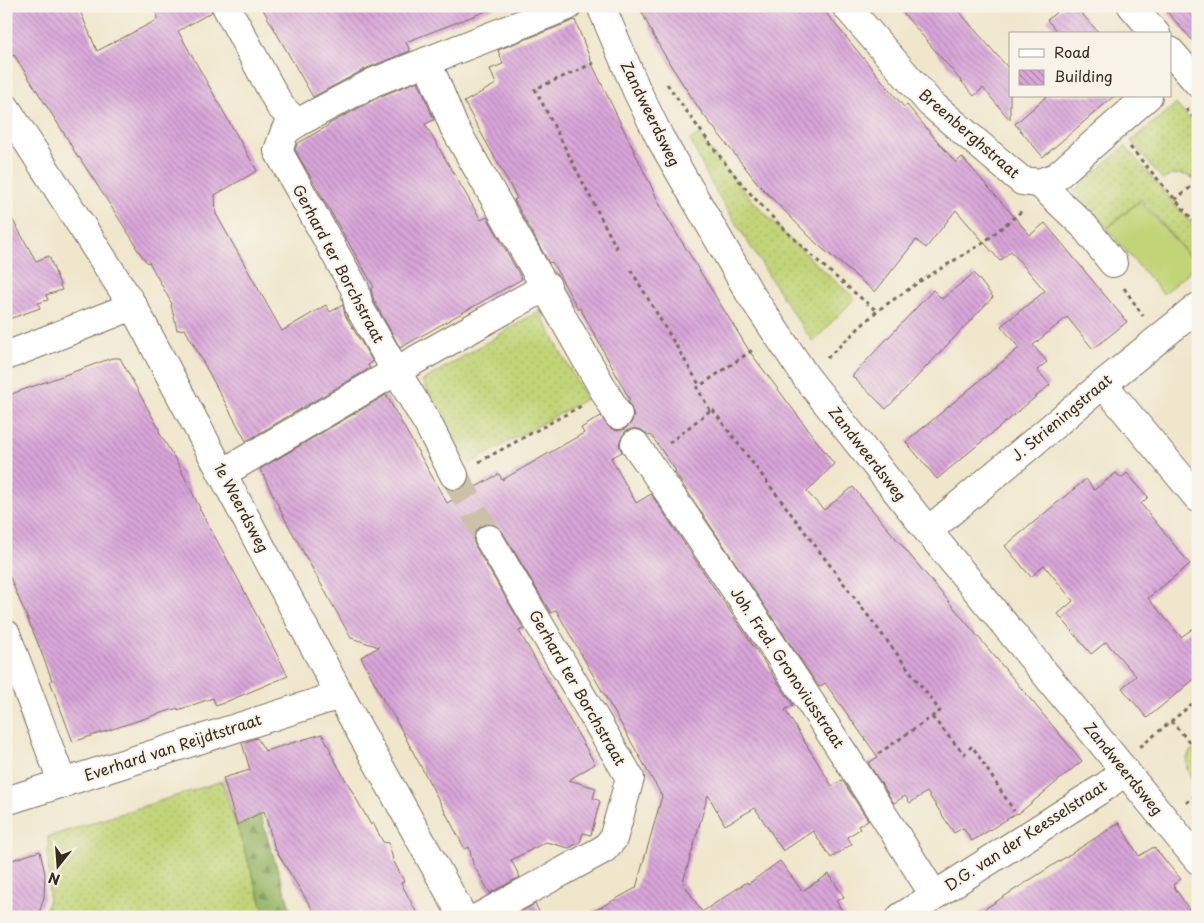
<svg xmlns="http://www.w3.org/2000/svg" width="1204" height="923" viewBox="0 0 1204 923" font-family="'Playpen Sans',sans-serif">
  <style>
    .grass { fill: url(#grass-dots); stroke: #7e7f4a }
    .forest { fill: url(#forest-firs); stroke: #6a7043 }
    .garden { fill: #c1d477; stroke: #7e7f4a }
    .building { fill: url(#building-back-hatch) }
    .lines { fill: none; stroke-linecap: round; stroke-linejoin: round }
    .street-tunnel { stroke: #ccc0a9; stroke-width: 28; stroke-dasharray: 28 14; stroke-linecap: butt }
    .street-casing { stroke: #7a6c5b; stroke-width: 30 }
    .path { stroke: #7a6c5b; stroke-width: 3; stroke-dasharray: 4 4; stroke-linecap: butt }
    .street { stroke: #fff; stroke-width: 28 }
    .labels { text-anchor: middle; stroke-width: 4; stroke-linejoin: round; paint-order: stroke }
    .street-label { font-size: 15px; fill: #3b2a1e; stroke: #f7f3e8 }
  </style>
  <defs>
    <pattern id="grass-dots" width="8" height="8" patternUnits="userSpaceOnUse" patternTransform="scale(1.25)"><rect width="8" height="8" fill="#c1d477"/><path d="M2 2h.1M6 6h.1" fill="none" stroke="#a7b666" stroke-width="1.8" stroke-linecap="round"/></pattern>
    <pattern id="forest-firs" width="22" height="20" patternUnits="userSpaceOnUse" patternTransform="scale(1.25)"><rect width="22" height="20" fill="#98b668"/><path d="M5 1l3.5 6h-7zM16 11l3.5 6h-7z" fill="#7d9455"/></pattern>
    <pattern id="building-back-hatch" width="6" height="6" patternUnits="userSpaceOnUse" patternTransform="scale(1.25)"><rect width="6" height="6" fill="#d9a5da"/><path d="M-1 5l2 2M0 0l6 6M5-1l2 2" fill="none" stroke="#b187b0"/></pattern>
  </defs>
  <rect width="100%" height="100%" fill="#f7f3e8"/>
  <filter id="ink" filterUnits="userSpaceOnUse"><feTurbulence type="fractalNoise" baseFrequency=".02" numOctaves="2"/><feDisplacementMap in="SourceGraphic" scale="10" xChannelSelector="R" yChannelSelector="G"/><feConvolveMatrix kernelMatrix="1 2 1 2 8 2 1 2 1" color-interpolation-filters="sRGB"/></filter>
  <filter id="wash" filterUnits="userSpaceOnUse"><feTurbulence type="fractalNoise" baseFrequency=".0096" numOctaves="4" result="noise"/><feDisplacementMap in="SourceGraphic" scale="20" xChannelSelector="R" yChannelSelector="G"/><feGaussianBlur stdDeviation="1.12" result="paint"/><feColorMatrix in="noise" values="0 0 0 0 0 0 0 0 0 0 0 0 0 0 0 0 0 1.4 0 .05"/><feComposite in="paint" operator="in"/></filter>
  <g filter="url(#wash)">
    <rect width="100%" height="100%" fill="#f0e6cc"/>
    <g class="grass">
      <path d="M1176 104 1198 129V176L1195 179C1184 173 1174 172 1163 180L1131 141Z"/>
      <path d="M698 134C744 196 797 249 855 298L813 342 788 306 712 185 690 140Z"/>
      <polygon points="1125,146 1198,231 1198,256 1193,260 1141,199 1107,228 1074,191"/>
      <polygon points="539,311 586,399 469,464 422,381"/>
      <path d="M1198 744V784C1183 775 1182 754 1198 744Z"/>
      <polygon points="222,781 266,917 43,917 49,899 48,837"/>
    </g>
    <polygon class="forest" points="257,805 293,917 266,917 232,811"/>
    <polygon class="garden" points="1140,201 1197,265 1163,294 1107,229"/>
    <g id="blocks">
      <g class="building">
        <polygon points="6,6 78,6 97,51 157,20 156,6 210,6 212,12 178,31 257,171 215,195 216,214 282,331 326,305 330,312 343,305 345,315 373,362 368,365 370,368 246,441 185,329 177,330 171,305 172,304 149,262 147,263 135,246 136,245 79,157 78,158 67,138 14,55 6,60"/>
        <polygon points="261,6 494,6 494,8 406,42 410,51 367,68 313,97"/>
        <polygon points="639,6 694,6 695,8 698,6 820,6 904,107 907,105 956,163 962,157 1030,235 1045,223 1127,322 1093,349 1067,317 1033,345 1047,362 1037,370 1050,385 937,479 906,442 1019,348 1001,326 1045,291 1011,251 1000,261 956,210 926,248 916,240 875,292 818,245 759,185 702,113 673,69 654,37"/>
        <polygon points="897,6 954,6 1010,70 1010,120 983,88 974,96"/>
        <polygon points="1064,6 1075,6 1100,34 1059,34 1047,20"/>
        <polygon points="1162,6 1198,6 1198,47"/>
        <polygon points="575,20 593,66 664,213 750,352 834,464 807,492 824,510 853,487 1082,761 1018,814 1017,813 972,841 963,828 954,833 927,792 910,803 905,796 894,803 868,763 878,757 825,683 819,687 677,476 674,472 676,471 651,435 649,436 642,430 634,428 626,431 621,438 619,445 622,452 611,458 636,503 651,494 793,705 785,710 832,786 842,780 868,820 858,826 860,829 847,837 852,844 831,858 813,831 783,851 755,808 725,825 708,795 683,882 702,912 747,882 748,884 780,861 802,891 829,874 844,897 836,901 846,917 583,917 636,888 662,796 556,610 551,613 502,531 497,526 489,523 482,525 476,531 473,539 475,546 524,629 519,631 595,764 569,780 596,788 593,798 600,801 591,835 583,833 580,842 569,848 546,842 511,860 520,877 490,893 473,864 469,847 465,849 395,718 382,699 383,699 361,657 379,647 351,638 286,521 260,469 386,395 447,503 499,474 502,480 584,433 581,428 601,416 610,428 617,431 625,429 631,423 634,415 628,401 630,400 580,308 578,309 552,262 549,263 514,200 517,198 464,102 496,84 490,69 503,64 498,50"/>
        <polygon points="418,81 434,120 425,124 481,220 487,217 522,279 400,348 374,301 371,289 374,287 295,150 297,144 329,125 329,124 381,96"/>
        <polygon points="1047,96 1114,96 1043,157 1015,124"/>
        <polygon points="6,208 36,261 49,256 62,290 46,295 48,300 38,303 40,308 6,320"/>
        <polygon points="974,273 993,297 886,409 852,376 933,290 942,299"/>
        <polygon points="112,358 120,358 158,427 160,434 177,462 200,508 199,508 238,579 288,676 216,706 213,698 178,710 178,708 155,715 73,742 50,681 52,680 37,641 6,568 6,396"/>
        <polygon points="1116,473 1121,478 1127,473 1148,497 1141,504 1190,564 1148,598 1181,637 1198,625 1198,676 1147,718 1122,688 1136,676 1106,642 1091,654 1058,614 1073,601 1044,565 1031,577 1005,546 1086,479 1094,490"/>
        <polygon points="322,734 331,751 330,752 371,825 373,823 383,842 389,843 393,860 404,881 401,883 419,917 317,917 275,849 264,811 237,825 223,778 250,770 242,743 257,738 265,751"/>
        <polygon points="1119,823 1139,856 1154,847 1173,870 1181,879 1173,885 1194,917 972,917"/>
        <polygon points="40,851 45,874 44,897 38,917 6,917 6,862"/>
        <polygon points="535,904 542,917 512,917"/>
      </g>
    </g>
  </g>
  <g filter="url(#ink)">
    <use href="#blocks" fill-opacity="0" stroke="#7a6c5b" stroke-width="1"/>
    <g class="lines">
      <polyline class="street-tunnel" points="454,475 489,539"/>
      <defs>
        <g id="street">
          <polyline points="226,6 280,106 297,123"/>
          <polyline points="601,6 637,91 660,138 749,292 806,377 928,531 1198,860"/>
          <polyline points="846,6 930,103 1022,181 1039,183 1056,177 1148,96"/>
          <polyline points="1132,6 1156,34"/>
          <polyline points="1170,51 1198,83"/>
          <polyline points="427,61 454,127 618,415"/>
          <polyline points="6,108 133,306 340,695 463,917"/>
          <polyline points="1039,183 1084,226 1113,263"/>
          <polyline points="6,356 133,306"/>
          <polyline points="1103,384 1198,498"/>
          <path d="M635 444C739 592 838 742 934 895"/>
          <polyline points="223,473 396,371 547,286"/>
          <polyline points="454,475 428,424 396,371 359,307 355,289 278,151 285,131 297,123 374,82 568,6"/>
          <polyline points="928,531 1103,384 1198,307"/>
          <polyline points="6,634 63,784"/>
          <polyline points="6,801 340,695"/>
          <polyline points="479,917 604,849 613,839 630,778 489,539"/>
          <polyline points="901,917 1106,786 1125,771"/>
        </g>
      </defs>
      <use href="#street" class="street-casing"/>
      <g class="path">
        <polyline points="594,63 535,89 618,251"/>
        <path d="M667 84C690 116 713 149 738 179 779 228 827 271 877 311"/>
        <polyline points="1186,109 1198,123"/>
        <polyline points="1130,147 1198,226"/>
        <polyline points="1175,200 1198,181"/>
        <polyline points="1195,263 1198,260"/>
        <polyline points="631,270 700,386"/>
        <polyline points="1124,288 1143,316"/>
        <polyline points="827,358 877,311 922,280 983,243 1023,210"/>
        <polyline points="710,410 697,388 754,349"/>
        <polyline points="669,443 712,409 940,711 878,754"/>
        <polyline points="479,462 581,406"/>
        <polyline points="932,717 964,754 972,746 1014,811"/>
        <polyline points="1171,721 1194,747"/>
        <polyline points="1140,747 1198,699"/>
        <polyline points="1186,803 1198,794"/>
      </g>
      <use href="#street" class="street"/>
    </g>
  </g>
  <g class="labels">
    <g class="street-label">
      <text transform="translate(650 114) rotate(64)" y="5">Zandweerdsweg</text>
      <text transform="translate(969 134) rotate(41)" y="5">Breenberghstraat</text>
      <text transform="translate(338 264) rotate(62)" y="5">Gerhard ter Borchstraat</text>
      <text transform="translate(1062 418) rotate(-40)" y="5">J. Strieningstraat</text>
      <text transform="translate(867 454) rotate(52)" y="5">Zandweerdsweg</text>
      <text transform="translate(241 508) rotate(62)" y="5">1e Weerdsweg</text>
      <text transform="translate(787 668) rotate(56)" y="5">Joh. Fred. Gronoviusstraat</text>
      <text transform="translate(577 688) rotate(60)" y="5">Gerhard ter Borchstraat</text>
      <text transform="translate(173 748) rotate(-18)" y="5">Everhard van Reijdtstraat</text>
      <text transform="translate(1123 769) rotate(51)" y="5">Zandweerdsweg</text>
      <text transform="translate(1026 836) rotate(-33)" y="5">D.G. van der Keesselstraat</text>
    </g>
  </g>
  <rect width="1204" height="923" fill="none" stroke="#f7f3e8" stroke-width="25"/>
  <rect x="1009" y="32" width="162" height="65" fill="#f7f3e8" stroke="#aca397"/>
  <rect x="1019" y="49" width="25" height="8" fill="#ffffff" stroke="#aca397"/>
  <text x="1054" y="58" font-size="15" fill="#3b2a1e">Road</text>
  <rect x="1019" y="70" width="25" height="15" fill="url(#building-back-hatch)" stroke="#aca397"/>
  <text x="1054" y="82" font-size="15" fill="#3b2a1e">Building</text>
  <g transform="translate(58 866) rotate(197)" stroke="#f7f3e8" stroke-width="4" paint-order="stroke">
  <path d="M0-4L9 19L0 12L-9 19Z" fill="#3b2a1e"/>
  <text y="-8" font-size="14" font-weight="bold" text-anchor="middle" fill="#3b2a1e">N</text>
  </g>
</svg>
